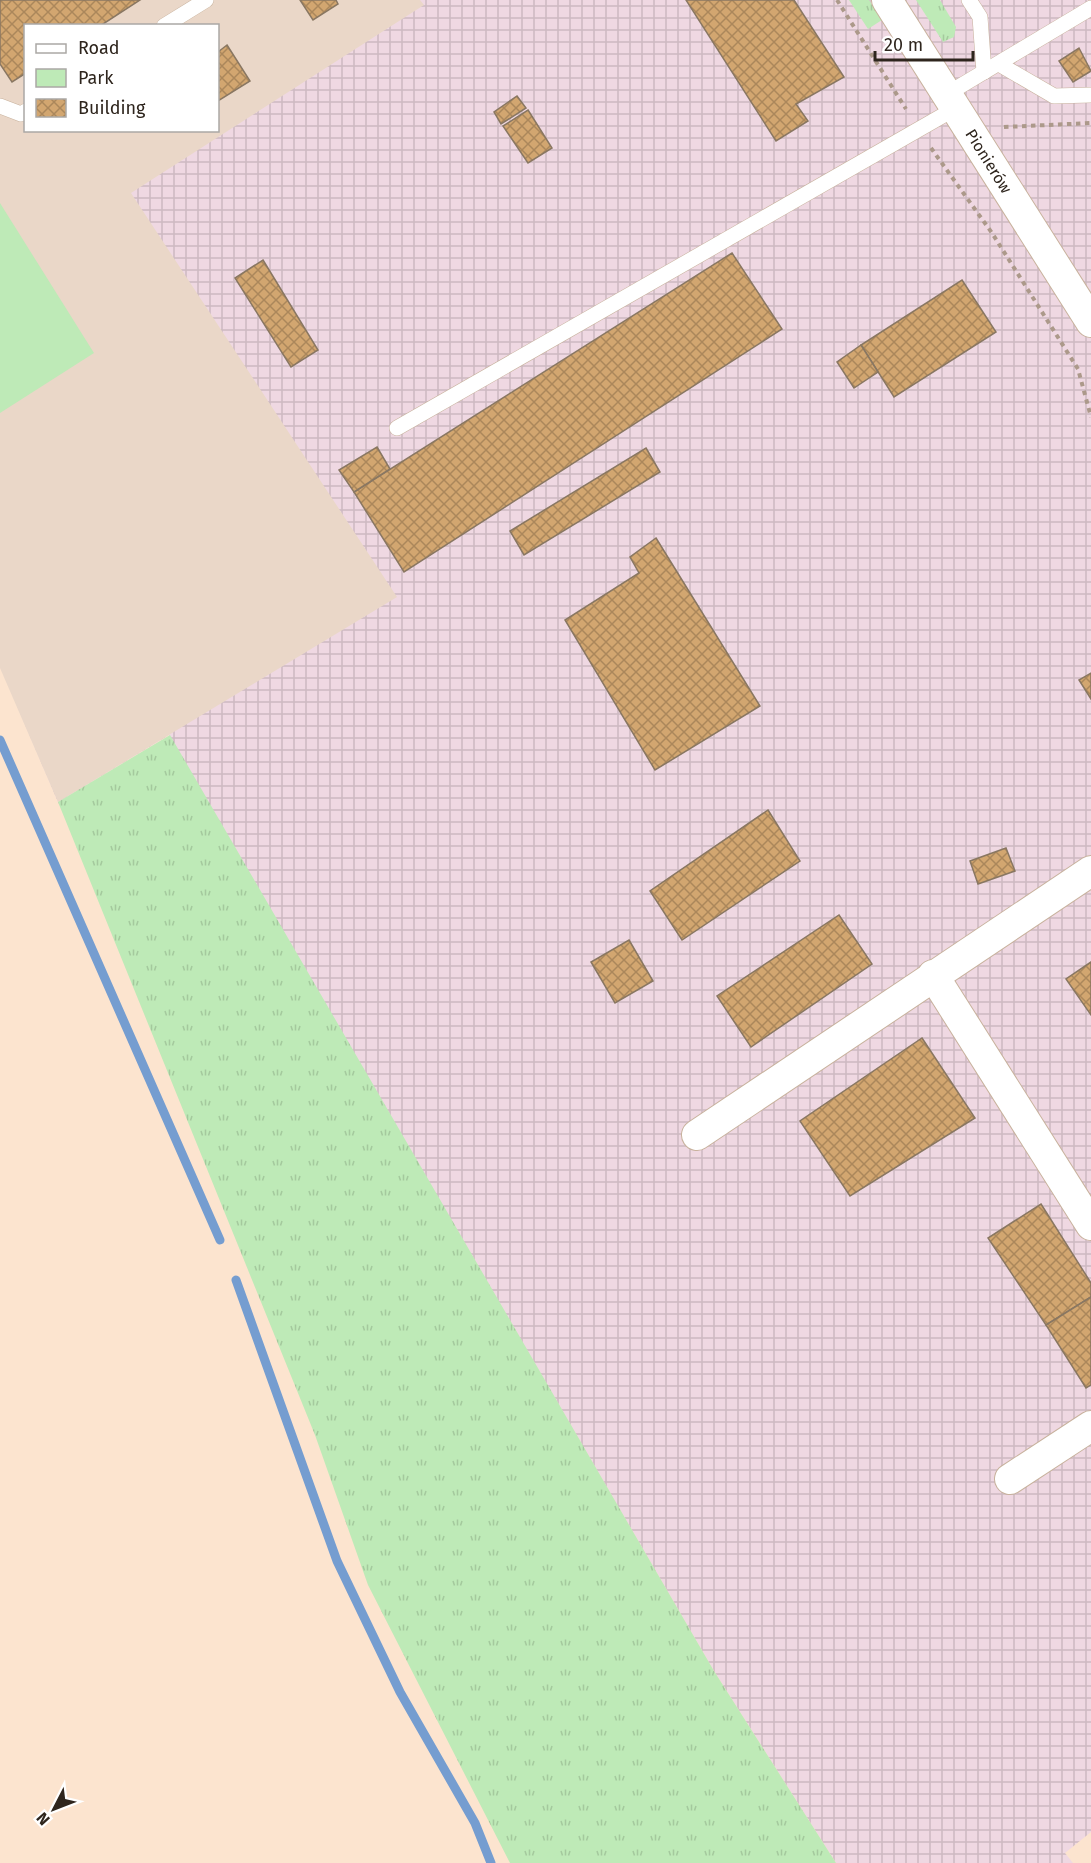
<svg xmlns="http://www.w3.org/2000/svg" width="1091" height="1863" viewBox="0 0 1091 1863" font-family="'Fira Sans',sans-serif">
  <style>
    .industrial { fill: url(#industrial-grid); fill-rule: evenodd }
    .education { fill: #ead7c8; fill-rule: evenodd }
    .grass { fill: url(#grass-tufts) }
    .park { fill: #beeab7 }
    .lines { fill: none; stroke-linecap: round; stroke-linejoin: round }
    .stream { stroke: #759dd0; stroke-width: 9 }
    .building { fill: url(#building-cross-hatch); stroke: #897762; stroke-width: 1.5 }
    .lane-casing { stroke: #c8b29d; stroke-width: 16 }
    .street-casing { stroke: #c8b29d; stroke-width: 32 }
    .path { stroke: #ac998a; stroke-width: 4; stroke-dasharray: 4.5 4.5; stroke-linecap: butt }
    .lane { stroke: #fff; stroke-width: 15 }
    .street { stroke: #fff; stroke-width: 30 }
    .labels { text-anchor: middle; stroke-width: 4.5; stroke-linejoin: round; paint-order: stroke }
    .street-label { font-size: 16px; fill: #2e251d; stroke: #fff }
  </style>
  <defs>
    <pattern id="industrial-grid" width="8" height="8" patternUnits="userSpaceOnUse" patternTransform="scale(1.5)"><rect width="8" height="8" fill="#efd8e2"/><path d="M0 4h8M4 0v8" fill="none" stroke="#cdb9c1"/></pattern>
    <pattern id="grass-tufts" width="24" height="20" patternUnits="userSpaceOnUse" patternTransform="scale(1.5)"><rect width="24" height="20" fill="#beeab7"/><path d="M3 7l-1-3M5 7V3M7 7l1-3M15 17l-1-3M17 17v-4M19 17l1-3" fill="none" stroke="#a4c99d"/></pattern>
    <pattern id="building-cross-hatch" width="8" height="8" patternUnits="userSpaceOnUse" patternTransform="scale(1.5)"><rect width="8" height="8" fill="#d2a670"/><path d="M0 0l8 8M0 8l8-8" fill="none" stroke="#ab875b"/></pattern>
  </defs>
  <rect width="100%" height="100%" fill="#fce4cf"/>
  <path class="industrial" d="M0 0H1091V1832L1065 1853 1073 1863H836L714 1671 169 735 58 802 0 666ZM26 26H218V130H26Z"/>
  <path class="education" d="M0 0H420L424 5 131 193 397 597 58 802 0 668ZM26 26H218V130H26Z"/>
  <g class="grass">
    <polygon points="849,0 869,0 882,20 868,29"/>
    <polygon points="916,0 940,0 956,27 954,37 943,42"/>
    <polygon points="170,735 714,1671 836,1863 510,1863 368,1585 315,1435 58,802"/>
  </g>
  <polygon class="park" points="0,203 94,353 0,413"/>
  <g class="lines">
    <g class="stream">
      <polyline points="0,740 220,1240"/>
      <polyline points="236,1280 337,1561 400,1692 475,1823 491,1863"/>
    </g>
  </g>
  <g class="building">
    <polygon points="0,0 140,0 100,26 26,26 26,73 12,82 0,64"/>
    <polygon points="300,0 336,0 338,4 313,20"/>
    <polygon points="686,0 794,0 844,77 796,104 808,121 776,141"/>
    <polygon points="227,45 250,81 218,101 218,52"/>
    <polygon points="1079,48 1091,71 1073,82 1059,61"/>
    <polygon points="517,96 526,108 501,124 494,112"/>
    <polygon points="528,110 552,148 528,163 503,126"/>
    <polygon points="732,253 782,329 404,572 354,492"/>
    <polygon points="263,260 318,350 291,367 235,278"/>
    <polygon points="962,280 996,332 894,397 861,345"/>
    <polygon points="861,345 878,372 854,388 837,362"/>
    <polygon points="377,447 390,469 354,492 339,470"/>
    <polygon points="646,448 660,472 524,555 510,531"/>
    <polygon points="656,538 760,706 655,770 565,620 639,573 630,557"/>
    <polygon points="1091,673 1091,699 1079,680"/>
    <polygon points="768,810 800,861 682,940 650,891"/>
    <polygon points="1006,848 1015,871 978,884 970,861"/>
    <polygon points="839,915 872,964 751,1047 717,996"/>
    <polygon points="629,940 653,981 615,1003 591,962"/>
    <polygon points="1091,962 1091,1015 1066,979"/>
    <polygon points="922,1038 975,1118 850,1196 800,1121"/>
    <polygon points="1041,1204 1091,1283 1091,1297 1046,1325 988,1238"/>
    <polygon points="1091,1297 1091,1385 1086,1388 1046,1325"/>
  </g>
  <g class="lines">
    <defs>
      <g id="lane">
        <polyline points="969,0 980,17 984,72"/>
        <polyline points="164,26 206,0"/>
        <polyline points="999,64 1054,96 1091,95"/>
        <polyline points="947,94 1091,8"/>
        <polyline points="0,106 21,114 26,111"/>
        <polyline points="397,428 956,108"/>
      </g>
      <g id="street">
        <polyline points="887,0 1091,322"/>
        <polyline points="933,975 1091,1225"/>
        <polyline points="697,1135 1091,871"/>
        <polyline points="1010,1479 1091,1426"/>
      </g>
    </defs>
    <use href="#lane" class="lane-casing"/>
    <use href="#street" class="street-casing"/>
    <g class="path">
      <polyline points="837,0 906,109"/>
      <polyline points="1004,127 1091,123"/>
      <polyline points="931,148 992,233 1078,369 1091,417"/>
    </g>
    <use href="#lane" class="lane"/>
    <use href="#street" class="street"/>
  </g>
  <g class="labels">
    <g class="street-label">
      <text transform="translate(989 161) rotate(58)" y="6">Pionierów</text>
    </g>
  </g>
  <rect x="24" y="24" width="195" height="108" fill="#ffffff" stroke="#aba8a5" stroke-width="1.5"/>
  <rect x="36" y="44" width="30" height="9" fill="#ffffff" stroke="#aba8a5" stroke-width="1.5"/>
  <text x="78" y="54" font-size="18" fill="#2e251d">Road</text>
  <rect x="36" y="69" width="30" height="18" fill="#beeab7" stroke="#aba8a5" stroke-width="1.5"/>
  <text x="78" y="84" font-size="18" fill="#2e251d">Park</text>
  <rect x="36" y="99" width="30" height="18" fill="url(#building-cross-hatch)" stroke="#aba8a5" stroke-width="1.5"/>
  <text x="78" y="114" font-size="18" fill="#2e251d">Building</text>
  <g transform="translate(54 1809) rotate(228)" stroke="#ffffff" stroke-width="4.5" paint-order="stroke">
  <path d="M0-4.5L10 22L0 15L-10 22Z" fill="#2e251d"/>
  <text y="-9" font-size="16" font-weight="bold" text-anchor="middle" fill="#2e251d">N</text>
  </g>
  <path d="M875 51v9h98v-9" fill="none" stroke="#2e251d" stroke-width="3"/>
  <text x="884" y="51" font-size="18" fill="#2e251d" stroke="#ffffff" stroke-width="4.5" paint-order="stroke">20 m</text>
</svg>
